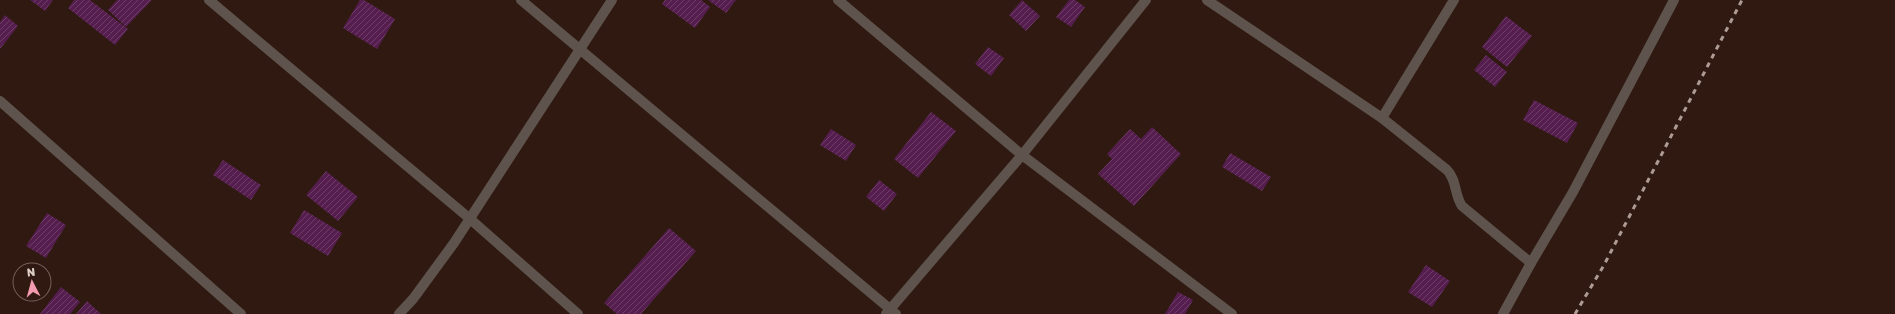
<svg xmlns="http://www.w3.org/2000/svg" width="1895" height="314" viewBox="0 0 1895 314" font-family="'Golos Text',sans-serif">
  <style>
    .building { fill: url(#building-hatch) }
    .lines { fill: none; stroke-linecap: round; stroke-linejoin: round }
    .street { stroke: #5e544d; stroke-width: 10 }
    .rail { stroke: #ad9b94; stroke-width: 3; stroke-dasharray: 5 5; stroke-linecap: butt }
  </style>
  <defs>
    <pattern id="building-hatch" width="6" height="6" patternUnits="userSpaceOnUse"><rect width="6" height="6" fill="#551e4f"/><path d="M-1 1l2-2M0 6l6-6M5 7l2-2" fill="none" stroke="#6d3e67"/></pattern>
  </defs>
  <rect width="100%" height="100%" fill="#2f1910"/>
  <g class="building">
    <polygon points="30,0 53,0 45,11"/>
    <polygon points="74,0 90,0 128,29 115,45 68,8"/>
    <polygon points="117,0 152,0 126,27 108,10"/>
    <polygon points="360,0 364,0 395,19 377,49 343,28"/>
    <polygon points="665,0 701,0 710,7 695,28 662,4"/>
    <polygon points="708,0 736,0 726,13"/>
    <polygon points="1022,0 1040,16 1026,31 1009,15"/>
    <polygon points="1069,0 1075,0 1085,7 1071,27 1056,17"/>
    <polygon points="5,15 18,26 0,49 0,22"/>
    <polygon points="1506,16 1532,36 1507,67 1482,47"/>
    <polygon points="988,47 1004,58 991,76 975,64"/>
    <polygon points="1486,55 1507,72 1495,87 1474,70"/>
    <polygon points="1534,100 1578,123 1567,143 1523,120"/>
    <polygon points="931,112 956,131 918,178 894,159"/>
    <polygon points="1152,127 1181,154 1134,206 1098,174 1112,159 1107,154 1130,129 1141,139"/>
    <polygon points="831,129 856,145 846,161 820,145"/>
    <polygon points="1230,153 1271,177 1262,191 1222,167"/>
    <polygon points="223,160 261,185 251,200 213,175"/>
    <polygon points="326,171 358,197 338,221 306,195"/>
    <polygon points="879,180 897,194 884,211 866,197"/>
    <polygon points="304,210 342,233 328,256 290,233"/>
    <polygon points="47,213 66,225 46,258 26,246"/>
    <polygon points="669,228 696,251 641,314 617,314 604,303"/>
    <polygon points="1426,265 1450,281 1432,307 1408,292"/>
    <polygon points="61,287 80,302 70,314 40,314"/>
    <polygon points="1178,292 1193,300 1185,314 1165,314"/>
    <polygon points="87,301 101,314 76,314"/>
  </g>
  <g class="lines">
    <g class="street">
      <polyline points="209,0 469,218 578,314"/>
      <polyline points="521,0 896,314"/>
      <polyline points="838,0 1022,155 1232,314"/>
      <path d="M1207 0 1382 118 1447 170C1457 180 1454 194 1462 206L1531 263"/>
      <polyline points="0,101 241,314"/>
      <polyline points="1382,118 1454,0"/>
      <polyline points="399,314 413,299 454,243 612,0"/>
      <polyline points="886,314 1022,155 1146,0"/>
      <polyline points="1503,314 1531,263 1573,192 1674,0"/>
    </g>
    <polyline class="rail" points="1575,314 1604,265 1742,0"/>
  </g>
  <g transform="translate(32 282) rotate(354)"><circle r="19" fill="#2f1910" stroke="#75615a"/>
  <path d="M0-3L7 15L0 10L-7 15Z" fill="#f29ab0"/>
  <text y="-6" font-size="11" font-weight="bold" text-anchor="middle" fill="#decec8">N</text>
  </g>
</svg>
